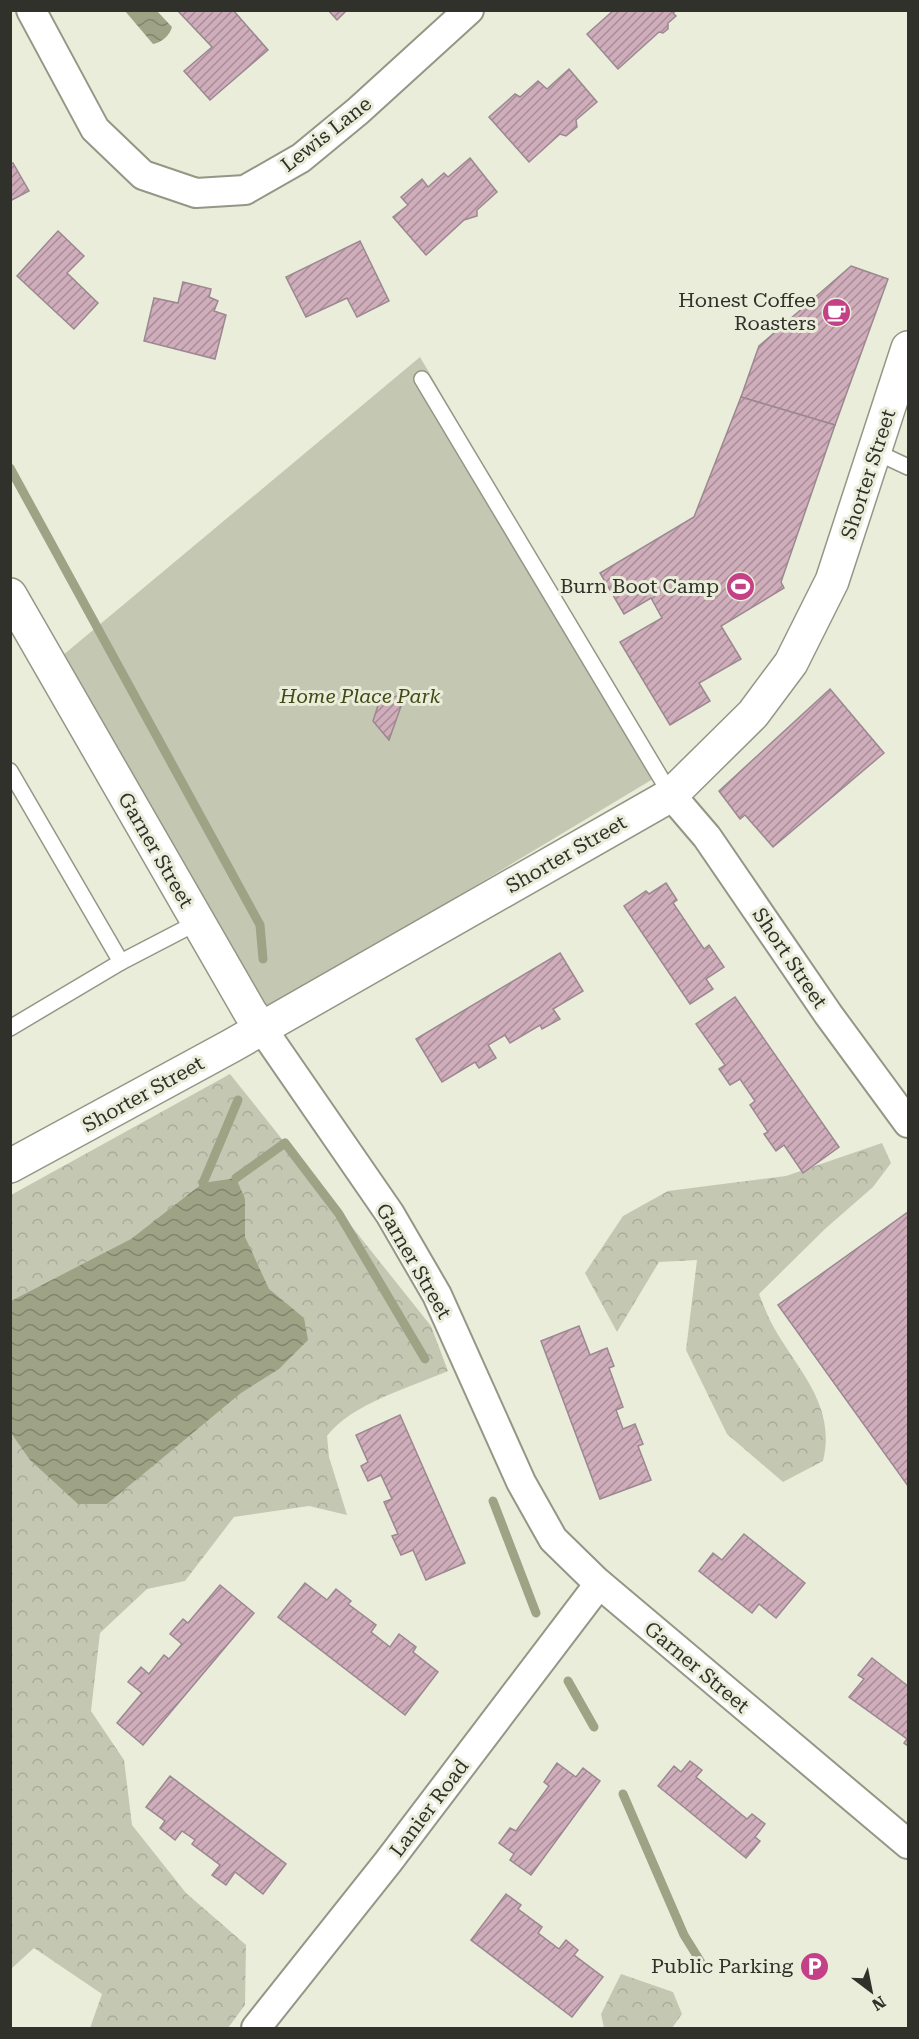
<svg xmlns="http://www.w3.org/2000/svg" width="919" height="2039" viewBox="0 0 919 2039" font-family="'Roboto Serif',serif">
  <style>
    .green { fill: #c4c8b3 }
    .forest { fill: url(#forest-crowns) }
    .water { fill: url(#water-waves) }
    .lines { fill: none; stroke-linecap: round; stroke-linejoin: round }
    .stream { stroke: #9ea385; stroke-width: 9 }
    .building { fill: url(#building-hatch); stroke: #9b8890; stroke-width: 1.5 }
    .lane-casing { stroke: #939785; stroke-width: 18 }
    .street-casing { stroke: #939785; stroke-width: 32 }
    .secondary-casing { stroke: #939785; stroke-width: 36 }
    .lane { stroke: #fff; stroke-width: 15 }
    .street { stroke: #fff; stroke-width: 28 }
    .secondary { stroke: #fff; stroke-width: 33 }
    .labels { text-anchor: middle; stroke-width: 6; stroke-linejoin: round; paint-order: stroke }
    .street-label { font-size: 20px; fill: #30312a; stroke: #eaedda }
    .poi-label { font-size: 20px; fill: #30312a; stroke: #eaedda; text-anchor: end }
    .park-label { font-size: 20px; font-style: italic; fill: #434916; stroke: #eaedda }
  </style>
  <defs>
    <pattern id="forest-crowns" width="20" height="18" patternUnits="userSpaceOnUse" patternTransform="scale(1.5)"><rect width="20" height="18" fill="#c4c8b3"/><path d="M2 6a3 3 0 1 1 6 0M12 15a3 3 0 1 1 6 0" fill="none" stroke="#a9ac9a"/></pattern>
    <pattern id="water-waves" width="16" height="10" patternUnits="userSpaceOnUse" patternTransform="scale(1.5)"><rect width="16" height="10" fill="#9ea385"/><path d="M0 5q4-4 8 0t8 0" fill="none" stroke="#81856d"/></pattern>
    <pattern id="building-hatch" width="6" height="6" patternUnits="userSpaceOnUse" patternTransform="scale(1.5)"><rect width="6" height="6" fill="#cfadbb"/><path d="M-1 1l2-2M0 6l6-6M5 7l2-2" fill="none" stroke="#a88d98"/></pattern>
  </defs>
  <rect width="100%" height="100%" fill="#eaedda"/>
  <polygon class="green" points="420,357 663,773 275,1006 250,1012 50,666"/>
  <g class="forest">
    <path d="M230 1074 431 1326 448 1371C411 1387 351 1404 327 1436L329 1457 347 1515 309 1506 234 1517 185 1581 147 1589 100 1633 91 1711 124 1760 132 1825 186 1893 246 1945 245 2005 228 2028H90L102 1994 34 1948 11 1969V1195Z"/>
    <path d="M882 1143 891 1163 873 1187 825 1229 759 1294C763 1304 767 1315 772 1324 796 1369 837 1404 823 1461L783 1482 727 1434 686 1350 697 1260 659 1262 617 1332 585 1273 623 1216 668 1191 786 1176Z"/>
    <polygon points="621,1974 673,1992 682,2014 672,2028 604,2028 601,2014"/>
  </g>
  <g class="water">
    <path d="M125 11H157L172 27C170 35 161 43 153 44Z"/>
    <polygon points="236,1178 245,1199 245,1237 269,1289 304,1318 308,1340 279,1369 241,1393 107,1504 78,1504 30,1460 11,1433 11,1301 131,1239 203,1183"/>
  </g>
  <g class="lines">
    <g class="stream">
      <polyline points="10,468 260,925 263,959"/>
      <polyline points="236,1178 285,1143 339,1214 425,1359"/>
      <polyline points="203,1183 238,1100"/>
      <polyline points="493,1501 536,1613"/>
      <polyline points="568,1681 594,1727"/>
      <polyline points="623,1794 684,1935 702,1964"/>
    </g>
  </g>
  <g class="building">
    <polygon points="177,10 233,10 268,50 210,100 184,71 212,47"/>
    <polygon points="328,10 347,10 337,20"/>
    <polygon points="614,10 677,10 673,13 676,16 668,23 668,29 663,33 659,32 618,69 587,34"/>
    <polygon points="569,69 597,102 576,120 577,127 566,136 560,134 529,162 489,117 515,94 520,97 538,81 547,89"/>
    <polygon points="470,158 497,192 477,210 477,216 464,220 426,255 393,217 408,205 401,197 422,179 428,187 444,173 448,177"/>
    <polygon points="13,163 29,191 10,201 10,164"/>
    <polygon points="58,231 84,256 67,273 98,303 74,329 17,276"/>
    <polygon points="360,241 389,301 357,317 347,298 306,317 286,277"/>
    <polygon points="851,266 888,279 835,425 741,397 759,346"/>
    <polygon points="183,282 211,289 209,297 218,301 214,311 226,315 215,359 144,341 154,298 178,303"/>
    <polygon points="741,397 835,425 781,582 784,588 721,626 741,659 699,683 710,701 670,725 620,642 662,618 651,598 624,614 600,573 694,517"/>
    <polygon points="830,689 884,753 773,847 745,815 740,819 719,791"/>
    <polygon points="405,695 389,740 373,721 380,699"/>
    <polygon points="666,883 677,900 673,903 704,949 709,945 724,967 706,979 713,989 690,1004 624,906 646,891 649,894"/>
    <polygon points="560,953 583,991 553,1009 560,1019 542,1029 540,1025 510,1043 505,1035 488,1045 496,1058 479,1068 475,1062 442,1082 416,1039"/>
    <polygon points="735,997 839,1147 803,1173 784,1145 776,1151 764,1134 768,1132 750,1105 755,1101 740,1079 730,1085 719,1069 725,1065 696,1024"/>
    <polygon points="908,1212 908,1486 778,1305"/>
    <polygon points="579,1326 590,1355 607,1348 614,1366 609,1368 623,1407 616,1410 623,1429 635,1424 643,1444 638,1446 651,1480 600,1499 541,1341"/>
    <polygon points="400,1415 465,1563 426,1580 413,1550 401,1555 392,1536 398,1534 384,1502 392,1499 381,1475 368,1481 361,1466 368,1462 356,1435"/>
    <polygon points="744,1534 805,1583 776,1618 759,1604 752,1613 699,1571 713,1553 722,1560"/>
    <polygon points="305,1583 327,1600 336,1589 351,1601 348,1604 376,1625 371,1632 390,1647 399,1634 416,1647 413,1652 438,1672 405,1715 278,1617"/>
    <polygon points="220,1585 254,1613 143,1745 117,1723 142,1693 128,1682 141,1667 149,1674 164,1655 169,1659 182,1644 170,1634 183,1619 188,1623"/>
    <polygon points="872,1658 908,1686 908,1746 904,1743 907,1739 849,1697 864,1679 858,1675"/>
    <polygon points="690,1761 702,1770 696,1777 747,1819 752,1814 765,1824 755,1837 760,1841 746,1858 658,1786 674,1766 681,1772"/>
    <polygon points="557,1763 576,1777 583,1768 600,1781 531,1875 510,1860 514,1854 499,1843 510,1828 516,1831 549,1786 544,1782"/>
    <polygon points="170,1776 286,1864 263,1894 235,1872 226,1885 212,1875 220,1865 192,1844 195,1840 182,1831 175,1840 160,1828 165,1821 146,1807"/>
    <polygon points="506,1894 521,1905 518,1909 542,1927 538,1933 559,1949 566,1940 578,1950 574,1955 603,1977 572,2017 471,1940"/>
  </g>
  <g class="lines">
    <defs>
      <g id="lane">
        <polyline points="422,379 671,795"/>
        <polyline points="876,452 908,467"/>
        <polyline points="10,771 121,962 10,1028"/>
        <polyline points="121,962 198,922"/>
      </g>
      <g id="street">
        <polyline points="31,10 95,129 143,175 196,193 245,190 301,158 358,111 469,10"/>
        <polyline points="671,795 707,837 828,1014 908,1123"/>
        <polyline points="261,1027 390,1214 437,1295 521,1482 553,1539 596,1581 908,1844"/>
        <polyline points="256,2028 388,1862 599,1584"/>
      </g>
      <g id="secondary">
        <polyline points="10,595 250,1012 261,1027"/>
        <polyline points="10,1166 231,1046 671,795 753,714 791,663 832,581 908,348"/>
      </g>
    </defs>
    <use href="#lane" class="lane-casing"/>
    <use href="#street" class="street-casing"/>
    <use href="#secondary" class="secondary-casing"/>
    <use href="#lane" class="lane"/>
    <use href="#street" class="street"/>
    <use href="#secondary" class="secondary"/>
  </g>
  <defs>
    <symbol id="cafe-disc" viewBox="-11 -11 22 22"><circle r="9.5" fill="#c44187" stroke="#eaedda"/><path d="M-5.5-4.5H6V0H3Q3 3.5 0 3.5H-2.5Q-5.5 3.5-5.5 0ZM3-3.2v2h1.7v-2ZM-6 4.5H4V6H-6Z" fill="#fff"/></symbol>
    <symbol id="stadium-disc" viewBox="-11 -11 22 22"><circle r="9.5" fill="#c44187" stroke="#eaedda"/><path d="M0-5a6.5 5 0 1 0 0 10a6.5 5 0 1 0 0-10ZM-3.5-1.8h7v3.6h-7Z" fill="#fff"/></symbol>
    <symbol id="parking-disc" viewBox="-11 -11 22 22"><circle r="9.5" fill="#c44187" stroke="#eaedda"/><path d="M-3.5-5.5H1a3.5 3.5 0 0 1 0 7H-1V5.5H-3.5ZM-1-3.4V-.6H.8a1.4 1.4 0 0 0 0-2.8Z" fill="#fff"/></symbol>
  </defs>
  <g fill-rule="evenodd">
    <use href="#cafe-disc" x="820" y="296" width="33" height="33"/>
    <use href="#stadium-disc" x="724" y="570" width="33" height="33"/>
    <use href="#parking-disc" x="798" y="1950" width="33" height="33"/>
  </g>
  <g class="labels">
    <g class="street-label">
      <text transform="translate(326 134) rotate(-38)" y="7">Lewis Lane</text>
      <text transform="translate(868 474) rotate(-72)" y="7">Shorter Street</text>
      <text transform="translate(156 850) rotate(60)" y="7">Garner Street</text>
      <text transform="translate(566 854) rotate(-30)" y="7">Shorter Street</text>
      <text transform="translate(790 958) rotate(56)" y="7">Short Street</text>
      <text transform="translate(143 1094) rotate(-29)" y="7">Shorter Street</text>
      <text transform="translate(414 1261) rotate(60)" y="7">Garner Street</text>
      <text transform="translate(697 1667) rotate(40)" y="7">Garner Street</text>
      <text transform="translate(429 1808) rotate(-53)" y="7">Lanier Road</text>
    </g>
    <g class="poi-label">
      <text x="816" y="307">Honest Coffee<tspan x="816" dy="23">Roasters</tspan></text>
      <text x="719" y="593">Burn Boot Camp</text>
      <text x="793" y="1973">Public Parking</text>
    </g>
    <g class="park-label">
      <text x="360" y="703">Home Place Park</text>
    </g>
  </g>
  <rect width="919" height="2039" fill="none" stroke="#30312a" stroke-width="24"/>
  <g transform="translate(871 1991) rotate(148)" stroke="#eaedda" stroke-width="4.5" paint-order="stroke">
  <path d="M0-4.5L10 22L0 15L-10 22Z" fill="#30312a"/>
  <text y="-9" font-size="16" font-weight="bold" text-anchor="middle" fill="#30312a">N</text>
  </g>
</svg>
